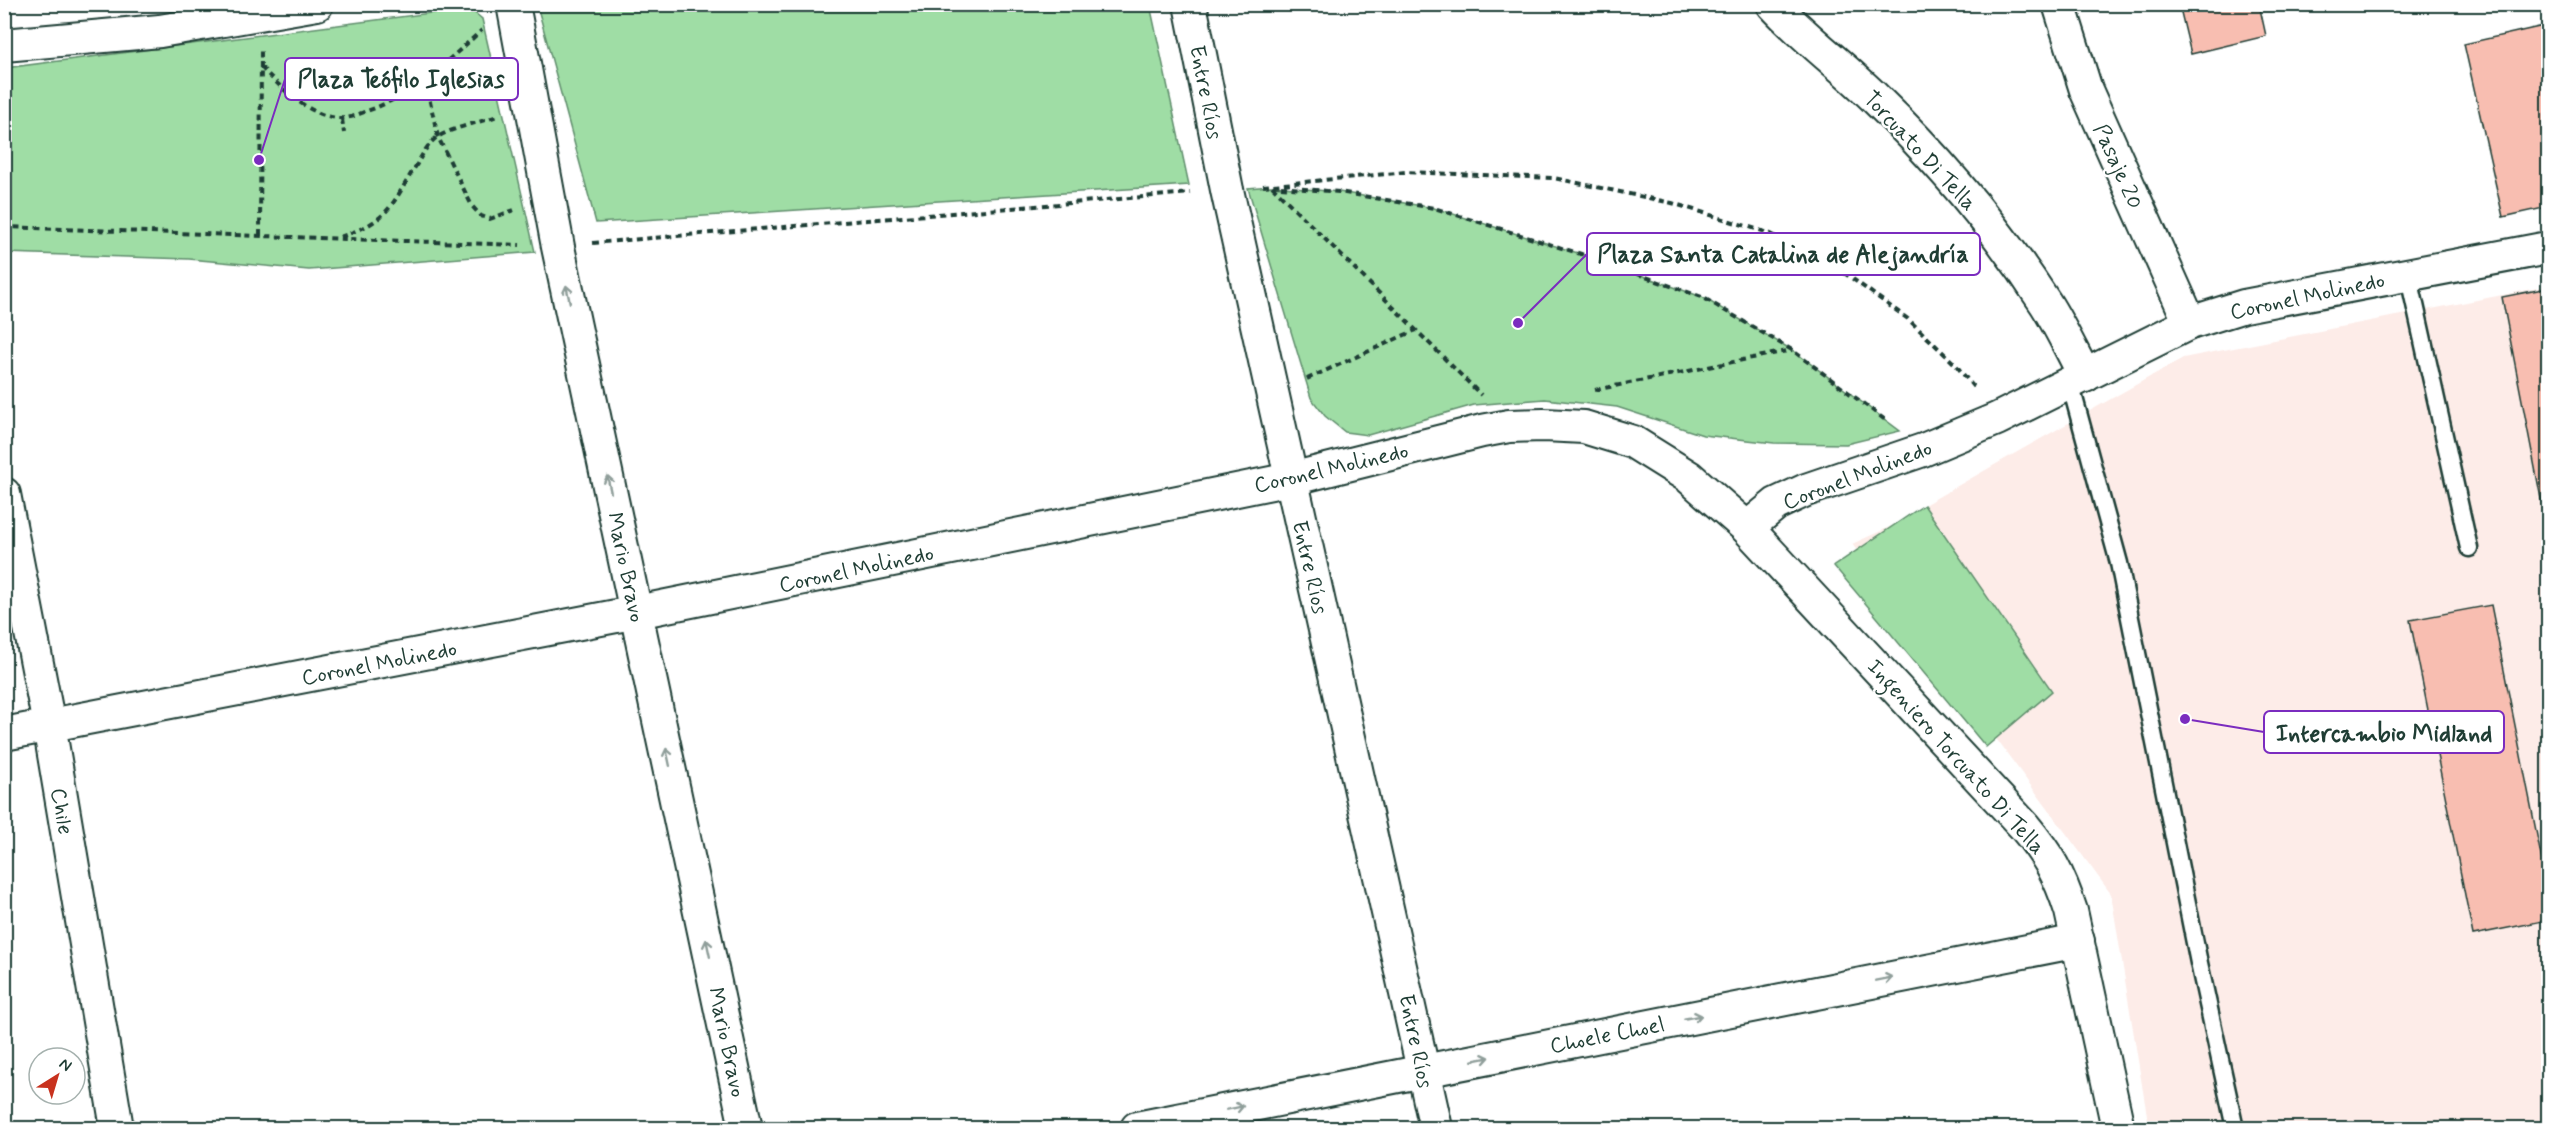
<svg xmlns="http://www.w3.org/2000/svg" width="2553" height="1133" viewBox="0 0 2553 1133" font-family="Mynerve,sans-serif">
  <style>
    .built { fill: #fdece8 }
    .green { fill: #9fdda5; stroke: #5f8d6c; stroke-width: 1.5 }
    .building { fill: #f8beb1; stroke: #1f3d34; stroke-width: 1.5 }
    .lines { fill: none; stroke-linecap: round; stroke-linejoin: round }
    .service-casing { stroke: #1f3d34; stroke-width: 21 }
    .minor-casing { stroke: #1f3d34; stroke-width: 36 }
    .path { stroke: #1f3d34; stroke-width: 4; stroke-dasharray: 6 4.5; stroke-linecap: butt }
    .service { stroke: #fff; stroke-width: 16 }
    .minor { stroke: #fff; stroke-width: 32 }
    .oneway { stroke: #8f9e9a }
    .labels { text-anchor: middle; stroke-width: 5; stroke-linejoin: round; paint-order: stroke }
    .street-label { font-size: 22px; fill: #1f3d34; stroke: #fff }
    .leader { fill: none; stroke: #7b2cbf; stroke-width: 2 }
    .callout-dot { fill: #7b2cbf; stroke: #fff; stroke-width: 2 }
    .callout { fill: #fff; stroke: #7b2cbf; stroke-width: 2 }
    .callout-label { font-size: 24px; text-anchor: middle; font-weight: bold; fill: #1f3d34 }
  </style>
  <rect width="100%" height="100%" fill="#fff"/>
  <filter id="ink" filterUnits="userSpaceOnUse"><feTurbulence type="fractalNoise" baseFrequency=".0167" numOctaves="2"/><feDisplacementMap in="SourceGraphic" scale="12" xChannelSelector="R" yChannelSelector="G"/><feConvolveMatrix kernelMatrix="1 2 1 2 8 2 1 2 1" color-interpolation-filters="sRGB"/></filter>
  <g filter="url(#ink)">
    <polygon class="built" points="2548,286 2548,1128 2149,1128 2111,894 1852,544 1927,510 1924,505 2183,358"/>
    <g class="green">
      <polygon points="537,5 1150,5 1189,185 596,223"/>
      <polygon points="469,8 482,19 535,252 309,270 189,259 5,253 5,68"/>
      <polygon points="1271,186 1339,192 1434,208 1581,254 1702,297 1792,350 1900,431 1846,444 1774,443 1703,435 1617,407 1545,399 1474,405 1368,435 1345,432 1325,416 1311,398 1248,188"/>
      <polygon points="1924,505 2052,691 1986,747 1834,566"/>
    </g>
    <g class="building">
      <polygon points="2179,4 2259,4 2266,36 2191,54"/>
      <polygon points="2548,25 2548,207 2503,217 2464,44"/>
      <polygon points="2548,288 2548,535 2502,297"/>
      <polygon points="2491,605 2548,891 2548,920 2473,935 2410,620"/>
    </g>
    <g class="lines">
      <defs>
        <g id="service">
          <polyline points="2408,273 2469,548"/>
          <polyline points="2070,383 2119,563 2199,963 2235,1128"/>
        </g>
        <g id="minor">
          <polyline points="513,4 558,247 746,1128"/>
          <polyline points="1190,4 1227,190 1436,1128"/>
          <path d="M1773 4C1805 39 1844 67 1877 100 1940 161 1998 230 2046 304 2060 326 2072 352 2085 376"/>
          <polyline points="2059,4 2086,90 2190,323"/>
          <polyline points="4,45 160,31 317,4"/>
          <polyline points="4,494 49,725 117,1128"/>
          <polyline points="1747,528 1776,504 1806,490 1923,450 1997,419 2190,323 2244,306 2548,248"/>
          <path d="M4 734 637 612 1291 479 1482 431 1509 426 1544 425 1584 427 1633 442 1689 477 1747 528 2024 826C2049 856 2059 874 2071 911L2118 1128"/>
          <polyline points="1137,1128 2078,941"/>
        </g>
      </defs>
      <use href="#service" class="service-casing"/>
      <use href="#minor" class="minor-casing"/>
      <g class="path">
        <path d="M261 67C281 88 310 117 340 118 349 119 359 114 367 111 413 95 446 62 482 30"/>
        <polyline points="425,80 438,137 472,206 481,216 490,219 514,210"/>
        <polyline points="342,119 344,133"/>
        <polyline points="1263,186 1406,172 1554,178 1672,203 1769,233 1843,272 1908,319 1956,365 1975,389"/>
        <polyline points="1272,186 1481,395"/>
        <polyline points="1281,187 1339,192 1434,208 1581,254 1702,297 1792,350 1888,422"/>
        <polyline points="4,227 520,245"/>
        <polyline points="260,236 261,50"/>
        <path d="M340 237C390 220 390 207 417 164 422 155 428 144 436 138 453 127 479 123 497 116"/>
        <polyline points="593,243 1190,193"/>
        <polyline points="1307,379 1416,330"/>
        <polyline points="1595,390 1792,350"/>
      </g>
      <use href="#service" class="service"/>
      <use href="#minor" class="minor"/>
    </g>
    <defs><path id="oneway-shaft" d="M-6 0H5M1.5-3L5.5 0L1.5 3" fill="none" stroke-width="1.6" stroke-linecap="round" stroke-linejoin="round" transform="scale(1.5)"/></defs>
    <g class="oneway">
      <use href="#oneway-shaft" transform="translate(568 294) rotate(-102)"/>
      <use href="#oneway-shaft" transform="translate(609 484) rotate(-102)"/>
      <use href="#oneway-shaft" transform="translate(668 757) rotate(-102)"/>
      <use href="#oneway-shaft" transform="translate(708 948) rotate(-102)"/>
      <use href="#oneway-shaft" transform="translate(1884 979) rotate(-11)"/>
      <use href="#oneway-shaft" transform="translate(1693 1017) rotate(-11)"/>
      <use href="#oneway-shaft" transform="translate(1481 1059) rotate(-11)"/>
      <use href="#oneway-shaft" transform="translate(1235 1108) rotate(-12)"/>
    </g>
  </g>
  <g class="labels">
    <g class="street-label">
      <text transform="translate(1207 92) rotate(79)" y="8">Entre Ríos</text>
      <text transform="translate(1921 150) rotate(47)" y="8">Torcuato Di Tella</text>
      <text transform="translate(2119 166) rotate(66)" y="8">Pasaje 20</text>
      <text transform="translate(2307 295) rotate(-12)" y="8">Coronel Molinedo</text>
      <text transform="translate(1331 467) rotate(-13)" y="8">Coronel Molinedo</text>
      <text transform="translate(1857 474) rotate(-21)" y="8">Coronel Molinedo</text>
      <text transform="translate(627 567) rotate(78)" y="8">Mario Bravo</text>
      <text transform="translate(1311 567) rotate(77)" y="8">Entre Ríos</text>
      <text transform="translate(856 568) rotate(-12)" y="8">Coronel Molinedo</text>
      <text transform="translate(379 662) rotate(-11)" y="8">Coronel Molinedo</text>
      <text transform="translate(1957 756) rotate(48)" y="8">Ingeniero Torcuato Di Tella</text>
      <text transform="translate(63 811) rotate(80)" y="8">Chile</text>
      <text transform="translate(1607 1034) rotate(-11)" y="8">Choele Choel</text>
      <text transform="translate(1417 1041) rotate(78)" y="8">Entre Ríos</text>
      <text transform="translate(728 1042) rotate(78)" y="8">Mario Bravo</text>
    </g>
  </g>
  <path class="leader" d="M259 160L285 79M1518 323L1587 254M2185 719L2264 732"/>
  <g class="callout-dot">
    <circle cx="259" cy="160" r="6"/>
    <circle cx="1518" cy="323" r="6"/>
    <circle cx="2185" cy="719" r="6"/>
  </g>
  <g class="callout">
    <rect x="285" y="58" width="233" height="42" rx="6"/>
    <rect x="1587" y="233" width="393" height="42" rx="6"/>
    <rect x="2264" y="711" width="240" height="42" rx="6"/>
  </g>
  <g class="callout-label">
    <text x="401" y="87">Plaza Teófilo Iglesias</text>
    <text x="1783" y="262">Plaza Santa Catalina de Alejandría</text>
    <text x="2384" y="741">Intercambio Midland</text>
  </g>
  <rect width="2553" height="1133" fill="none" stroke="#fff" stroke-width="24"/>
  <rect x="12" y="12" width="2529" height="1109" fill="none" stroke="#1f3d34" stroke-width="2" filter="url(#ink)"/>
  <g transform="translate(57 1076) rotate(37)"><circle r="28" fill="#ffffff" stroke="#a5b1ae" stroke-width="1.5"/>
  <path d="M0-4.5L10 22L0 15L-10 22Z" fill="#c8321e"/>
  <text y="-9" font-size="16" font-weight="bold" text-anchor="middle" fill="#1f3d34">N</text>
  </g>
</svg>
